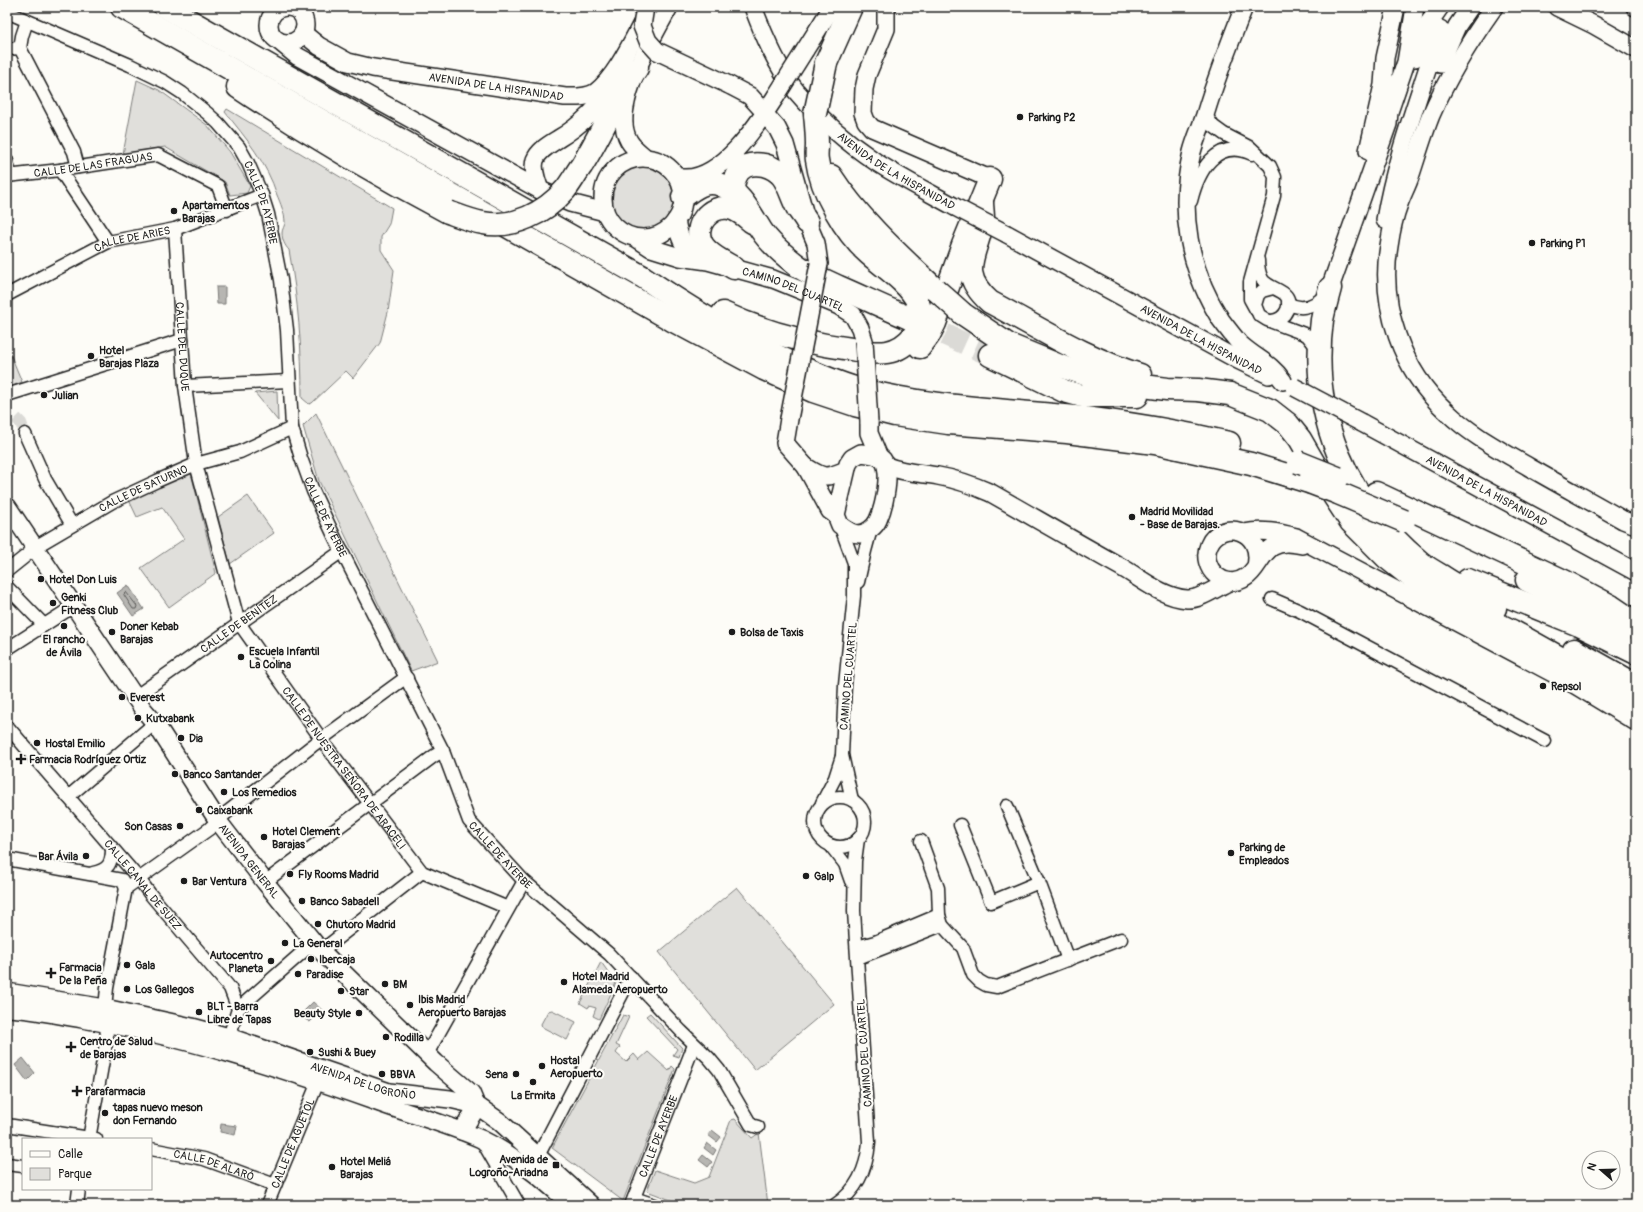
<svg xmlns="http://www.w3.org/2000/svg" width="1643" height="1212" viewBox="0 0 1643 1212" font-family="Pangolin,sans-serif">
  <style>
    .green { fill: #e0dfdb; stroke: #7e7e7c }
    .water { fill: #b7b6b2; stroke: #797876 }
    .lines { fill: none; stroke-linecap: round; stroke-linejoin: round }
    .shore { stroke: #5a5a58; stroke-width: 1 }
    .street-tunnel { stroke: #dbdad6; stroke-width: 12; stroke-dasharray: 12 6; stroke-linecap: butt }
    .highway-tunnel { stroke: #dbdad6; stroke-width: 22; stroke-dasharray: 22 11; stroke-linecap: butt }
    .street-casing { stroke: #1c1c1c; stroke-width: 15 }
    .secondary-casing { stroke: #1c1c1c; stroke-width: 20 }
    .highway-casing { stroke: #1c1c1c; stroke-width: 25 }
    .street { stroke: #fdfcf7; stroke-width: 12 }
    .secondary { stroke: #fdfcf7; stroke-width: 17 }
    .highway { stroke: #fdfcf7; stroke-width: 22 }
    .secondary-bridge-casing { stroke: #1c1c1c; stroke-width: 20; stroke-linecap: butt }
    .highway-bridge-casing { stroke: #1c1c1c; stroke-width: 25; stroke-linecap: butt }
    .secondary-bridge { stroke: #fdfcf7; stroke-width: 17 }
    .highway-bridge { stroke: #fdfcf7; stroke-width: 22 }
    .poi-dot { fill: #1c1c1c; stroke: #fdfcf7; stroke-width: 1.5 }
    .labels { text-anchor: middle; stroke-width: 4; stroke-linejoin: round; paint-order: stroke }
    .street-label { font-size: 11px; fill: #1c1c1c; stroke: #fdfcf7 }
    .poi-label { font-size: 11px; font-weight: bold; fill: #1c1c1c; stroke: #fdfcf7; text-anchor: start }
  </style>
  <rect width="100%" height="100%" fill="#fdfcf7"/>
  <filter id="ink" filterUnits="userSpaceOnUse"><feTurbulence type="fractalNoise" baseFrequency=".025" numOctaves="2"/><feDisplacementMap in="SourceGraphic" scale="8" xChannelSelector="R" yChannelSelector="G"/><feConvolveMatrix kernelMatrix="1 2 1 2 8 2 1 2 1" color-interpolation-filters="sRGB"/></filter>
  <g filter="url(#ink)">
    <g class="green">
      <polygon points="137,80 159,90 207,125 230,152 250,186 247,193 230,195 225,182 165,147 123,154"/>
      <path d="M227 109 392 208 389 224 381 237V250L394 270 388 312 380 343 353 378 346 371 312 403 309 404 302 398C302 348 298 299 289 250 285 246 282 240 282 233 282 229 285 226 285 222 285 214 280 202 277 195 267 163 246 138 225 112Z"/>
      <circle cx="642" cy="199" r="32"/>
      <polygon points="7,346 22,382 8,388 7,385"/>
      <polygon points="277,391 278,421 255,393"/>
      <polygon points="316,413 438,661 411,671 319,481 303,426"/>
      <polygon points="190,469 216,573 169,607 141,568 184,539 162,507 137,517 128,498"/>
      <polygon points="248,496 274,533 230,564 218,517"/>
      <polygon points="737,887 834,1004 755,1070 659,952"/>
      <polygon points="601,962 616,983 599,1019 593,1016 596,1008 589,1006 588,1008 580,1003"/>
      <polygon points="552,1010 576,1022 567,1040 542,1027 541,1024 548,1011"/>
      <polygon points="650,1013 682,1048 679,1057 673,1055 677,1049 646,1016"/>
      <polygon points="623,1015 629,1017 616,1045 620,1047 616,1053 626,1062 634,1054 639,1060 648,1052 669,1071 672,1066 675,1069 623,1201 552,1148"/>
      <polygon points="735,1119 752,1138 759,1133 768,1205 684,1205 647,1191 655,1170 694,1183 709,1177 731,1120"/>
    </g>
    <g class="water">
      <polygon points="216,287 225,287 225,304 217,304"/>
      <polygon points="128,585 144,609 133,616 117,593"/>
      <polygon points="313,1002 322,1010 310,1022 305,1019 301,1014"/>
      <polygon points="23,1058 35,1073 27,1081 15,1065"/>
      <polygon points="221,1124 237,1126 235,1135 220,1132"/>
      <polygon points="712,1130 721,1137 717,1142 708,1135"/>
      <polygon points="707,1143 716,1150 713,1155 704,1148"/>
      <polygon points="703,1155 712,1162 708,1167 699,1160"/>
      <polygon points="157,1199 172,1203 171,1205 155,1205"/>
    </g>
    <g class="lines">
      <polygon class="shore" points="126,592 137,606 136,609 133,609 124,595"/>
      <polyline class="street-tunnel" points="16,418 21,423 25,434"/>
      <polyline class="highway-tunnel" points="915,321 990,355"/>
      <defs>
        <g id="street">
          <path id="s1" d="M7 12 130 65 165 82 182 93 207 113 218 123 239 147 248 163 262 195 268 214 281 280 287 330 292 428 301 458 313 491 335 538 443 751 469 821 524 881 609 954 681 1031 709 1058 719 1070 751 1125 758 1127"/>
          <polyline points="20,48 74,152 78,167"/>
          <polyline points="20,48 22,36 27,21"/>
          <polyline points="7,49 20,48"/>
          <polyline points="1205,114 1213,126 1224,134 1251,148 1270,166 1275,177 1274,196 1250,282 1250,299 1256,310"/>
          <polyline points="7,161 10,175"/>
          <polyline points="60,170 108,242"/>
          <path id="s2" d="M7 176 60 170 158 155 218 186 227 210"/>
          <path d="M1191 201C1198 172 1216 137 1252 154"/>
          <path id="s3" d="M175 229 185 386 196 464 239 623 327 747 422 872 508 908"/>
          <path d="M1258 260C1258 266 1259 273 1262 279 1269 291 1295 289 1287 310 1284 317 1279 320 1272 321"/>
          <polyline points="1273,288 1262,291 1258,295 1255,305 1259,315 1267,320 1307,335 1319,350"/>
          <path id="s4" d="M7 295 108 242 175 229 262 195"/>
          <path d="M1288 303C1302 312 1316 305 1326 294"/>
          <polyline points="185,386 289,381"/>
          <polyline points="7,395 182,340"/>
          <polyline points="25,434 45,479 72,525"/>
          <polyline points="840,525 854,563 854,596 845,685 842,755 852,800"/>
          <path id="s5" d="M7 571 42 543 112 502 157 481 196 464 240 452 292 428"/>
          <polyline points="858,582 865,551 871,529"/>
          <polyline points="7,587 44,625"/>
          <polyline points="1272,599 1300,611 1545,741"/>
          <polyline points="7,649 74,606"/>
          <path id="s6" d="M135 697 342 551"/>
          <path id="s7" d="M7 726 139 879 150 894 230 988 238 1009 229 1037 232 1045"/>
          <circle cx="840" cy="822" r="25"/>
          <polyline points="68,797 155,723"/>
          <polyline points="822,803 835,778 842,756"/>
          <polyline points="1007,806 1039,882 1068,960"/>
          <polyline points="960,825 991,902 1039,882"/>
          <polyline points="921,841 938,888 939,915 942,925 963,948 973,975 979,981 986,985 997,987 1121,939"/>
          <polyline points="831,846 845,864 851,881"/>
          <polyline points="7,859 111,878 122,880 126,888"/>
          <path d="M93 873C109 870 112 863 112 848"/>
          <polyline points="265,882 434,756 443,751"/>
          <polyline points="857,947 875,942 939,915"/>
          <polyline points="306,948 312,948 321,951 422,872"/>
          <polyline points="858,958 942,925"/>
          <polyline points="238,1009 305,950 307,940"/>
          <polyline points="427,1054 524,881"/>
          <polyline points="7,1125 96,1139"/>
          <polyline points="89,1139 107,1038 105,1008 107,988 126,888 209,829 225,814 312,746 401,681 407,678"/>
          <polyline points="481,1139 519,1205"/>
          <path id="s8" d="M151 1149 204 1159 275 1185"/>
          <polyline points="538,1156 631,977"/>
          <polyline points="7,1164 23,1166"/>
          <polyline points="634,1198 655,1205"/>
          <polyline points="77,1205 79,1189"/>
          <path id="s9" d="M267 1205 318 1082"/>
          <path id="s10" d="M631 1205 694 1045"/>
          <path d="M835 1205C858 1190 867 1168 869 1142L854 911 855 861 858 839"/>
        </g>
        <g id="secondary">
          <circle cx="287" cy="25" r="18"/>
          <path id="s11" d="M753 7C764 36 777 67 796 91 819 118 846 142 876 162 901 178 928 192 955 207"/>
          <polyline points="886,7 886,29 867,75 864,89 863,113 866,121 872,128 990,179"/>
          <path d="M1244 7C1230 42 1216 78 1205 115 1201 127 1195 140 1192 152 1178 211 1189 270 1221 320 1227 328 1234 337 1240 344 1255 358 1271 363 1283 381"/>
          <path d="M1494 7C1470 41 1448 76 1431 115 1423 135 1417 156 1410 177 1407 186 1402 195 1399 204 1394 217 1391 232 1389 246 1379 306 1402 371 1447 412 1471 435 1500 450 1529 467 1560 485 1592 502 1623 520L1636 525"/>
          <polyline points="1557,7 1594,25 1636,49"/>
          <polyline points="1635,7 1636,7"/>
          <path id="s12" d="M303 33 319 46 348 62 373 68 565 97C575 97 587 98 596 92 617 76 634 37 647 14"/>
          <polyline points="280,42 297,56 540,190 570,203 605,212"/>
          <polyline points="805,50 832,7"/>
          <polyline points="1415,58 1428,24 1440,7"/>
          <polyline points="1440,64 1457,26 1470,7"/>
          <polyline points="729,85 750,96 760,107"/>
          <polyline points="769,119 777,128 785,144 807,222 816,243 819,264"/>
          <polyline points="1368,151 1383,85 1385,58 1396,7"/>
          <circle cx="643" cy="198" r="40"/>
          <path d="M646 158C640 153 633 148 629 141 609 108 653 37 669 7"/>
          <path d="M683 178C721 181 758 124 776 96"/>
          <path d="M540 190C537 181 532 170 535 160 539 150 549 145 558 139 582 125 599 106 616 84"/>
          <path d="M676 220C680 242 683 248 703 259"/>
          <path d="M1385 220C1396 154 1421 93 1440 29"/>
          <path id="s13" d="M1007 234 1238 360 1269 375"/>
          <path id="s14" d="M636 238 651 248 680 257 708 261 773 279 827 301 839 306 853 315 860 328 864 341"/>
          <polyline points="1330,288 1388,124 1389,112 1406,62 1415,7"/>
          <polyline points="789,419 785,443 806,467 830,511 836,515"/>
          <polyline points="869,422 869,433 879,457"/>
          <path id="s15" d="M1362 423 1636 572"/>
          <path d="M861 453C868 454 878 454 883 460 892 472 884 507 878 520 875 527 867 533 859 534 852 534 845 529 840 525L836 515 848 464 852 458Z"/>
          <path d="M887 466C904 473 920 473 938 476 956 479 975 486 991 493 1035 518 1078 543 1121 567 1142 579 1162 597 1187 599 1200 600 1217 587 1229 582"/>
          <path d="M806 467C825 479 826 478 846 470"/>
          <path id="s16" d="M7 506 143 709 155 723 218 821 265 882 321 951 436 1063 471 1093 476 1105"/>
          <path d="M1244 533C1262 529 1278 532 1296 537L1575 685 1636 722"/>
          <path d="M1256 566C1264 529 1221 518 1209 545 1199 568 1225 592 1246 577 1257 570 1261 554 1272 547 1282 541 1292 543 1302 545"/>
          <path id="s17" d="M7 992 105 1008 192 1027 229 1037 389 1092 450 1099 476 1105 499 1121 591 1205"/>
          <path d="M7 1008C32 1009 57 1015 82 1019 183 1036 282 1068 377 1102 412 1115 448 1124 481 1139 514 1155 544 1179 571 1205"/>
          <polyline points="462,1131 472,1115 476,1105"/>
        </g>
        <g id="highway">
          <polyline points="122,7 672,320 764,369 813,391 855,405 895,415 948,423 1067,432 1155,443 1251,464 1309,482"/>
          <path d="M165 7 643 277C692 310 741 340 794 364 814 373 834 382 855 388 930 408 1008 410 1085 418 1134 424 1181 432 1229 443"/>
          <polyline points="826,63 851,7"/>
          <path d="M238 87C305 132 376 174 448 212"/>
          <path d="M582 165C602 133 616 98 637 68"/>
          <path d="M831 176C859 219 898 254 935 289"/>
          <path d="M733 192C733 182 736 170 746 166 751 164 759 164 764 165 788 171 788 191 798 209 801 213 804 217 807 222"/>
          <path d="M683 197C694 188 706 179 721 185 741 192 750 213 761 230 770 244 785 256 798 266 810 275 825 280 839 287 862 297 885 308 909 318"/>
          <path d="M982 202C982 207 983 213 983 218 978 255 955 271 990 302 1039 328 1087 359 1140 375"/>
          <path d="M734 268C724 262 708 255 702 244 692 226 710 205 729 208 739 210 745 216 752 222"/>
          <path d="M1330 288C1327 299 1324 310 1322 320 1309 417 1346 500 1420 562 1426 567 1433 571 1440 575 1458 587 1477 597 1495 608"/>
          <path d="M723 313C763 332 807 343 851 349 862 351 876 354 887 352 899 350 907 344 914 335 920 326 922 312 918 303 910 284 884 267 869 254 845 233 821 191 817 160 816 155 817 150 817 145 817 135 816 124 815 114"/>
          <polyline points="963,314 1009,345 1060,366 1088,375 1120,383 1167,389 1198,390 1230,394 1270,410 1288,424 1300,439 1326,484 1351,522 1386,557 1419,583 1472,612 1512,631 1571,664 1623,696 1636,706"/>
          <polyline points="920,347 929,335 935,323 963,245 990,179"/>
          <polyline points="990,355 1064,391 1082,396 1137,396"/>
          <polyline points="1376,493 1564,581 1611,606 1636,623"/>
          <polyline points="1468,580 1579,625 1636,653"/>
          <polyline points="1527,580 1558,595 1622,631"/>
          <polyline points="1574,650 1636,685"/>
        </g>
      </defs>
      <use href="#street" class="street-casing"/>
      <use href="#secondary" class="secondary-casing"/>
      <use href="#highway" class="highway-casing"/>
      <use href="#street" class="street"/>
      <use href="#secondary" class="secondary"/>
      <use href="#highway" class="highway"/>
      <defs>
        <g id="secondary-bridge">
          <polyline points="645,7 642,26 648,41 657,51 729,85"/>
          <polyline points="776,96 805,50"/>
          <polyline points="955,207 1007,234"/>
          <polyline points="864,341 869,422"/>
          <polyline points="1294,387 1362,423"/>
          <polyline points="789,419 819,264"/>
        </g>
        <g id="highway-bridge">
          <polyline points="815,114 826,63"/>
          <path d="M448 212C459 216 471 221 483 223 513 229 545 213 565 190 571 183 576 173 582 165"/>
          <polyline points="935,289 963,314"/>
          <polyline points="1298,462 1338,478"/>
          <polyline points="1309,482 1338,493 1404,521"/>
        </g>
      </defs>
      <use href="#secondary-bridge" class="secondary-bridge-casing"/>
      <use href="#highway-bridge" class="highway-bridge-casing"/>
      <use href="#secondary-bridge" class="secondary-bridge"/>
      <use href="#highway-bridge" class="highway-bridge"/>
    </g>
  </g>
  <g class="poi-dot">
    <circle cx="1020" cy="117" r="4"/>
    <circle cx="174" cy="211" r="4"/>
    <circle cx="1532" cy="243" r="4"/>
    <circle cx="91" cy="356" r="4"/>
    <circle cx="44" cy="395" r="4"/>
    <circle cx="1132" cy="517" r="4"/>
    <circle cx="41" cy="579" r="4"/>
    <circle cx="53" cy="603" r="4"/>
    <circle cx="64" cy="626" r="4"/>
    <circle cx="112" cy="632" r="4"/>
    <circle cx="732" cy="632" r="4"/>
    <circle cx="241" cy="657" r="4"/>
    <circle cx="1543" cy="686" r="4"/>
    <circle cx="122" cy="697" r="4"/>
    <circle cx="138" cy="718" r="4"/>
    <circle cx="181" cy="738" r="4"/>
    <circle cx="37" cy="743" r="4"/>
    <path d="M19 753h4v4h4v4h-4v4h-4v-4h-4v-4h4z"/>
    <circle cx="175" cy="774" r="4"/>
    <circle cx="224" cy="792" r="4"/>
    <circle cx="199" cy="810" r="4"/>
    <circle cx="180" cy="826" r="4"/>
    <circle cx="264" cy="837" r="4"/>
    <circle cx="1231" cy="853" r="4"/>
    <circle cx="86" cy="856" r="4"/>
    <circle cx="290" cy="874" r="4"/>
    <circle cx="806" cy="876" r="4"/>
    <circle cx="184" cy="881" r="4"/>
    <circle cx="302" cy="901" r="4"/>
    <circle cx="318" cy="924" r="4"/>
    <circle cx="285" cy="943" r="4"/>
    <circle cx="311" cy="959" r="4"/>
    <circle cx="271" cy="961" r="4"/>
    <circle cx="127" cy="965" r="4"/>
    <path d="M49 967h4v4h4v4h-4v4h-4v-4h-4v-4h4z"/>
    <circle cx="298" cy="974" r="4"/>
    <circle cx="564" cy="982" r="4"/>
    <circle cx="385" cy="984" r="4"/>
    <circle cx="127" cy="989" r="4"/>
    <circle cx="341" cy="991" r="4"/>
    <circle cx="410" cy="1005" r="4"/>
    <circle cx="199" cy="1012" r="4"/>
    <circle cx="359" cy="1013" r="4"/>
    <circle cx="386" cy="1037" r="4"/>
    <path d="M69 1041h4v4h4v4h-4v4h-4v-4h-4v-4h4z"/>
    <circle cx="310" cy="1052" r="4"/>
    <circle cx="542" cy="1066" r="4"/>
    <circle cx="382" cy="1074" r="4"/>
    <circle cx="516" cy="1074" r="4"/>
    <circle cx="533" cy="1082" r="4"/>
    <path d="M75 1085h4v4h4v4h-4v4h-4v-4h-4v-4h4z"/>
    <circle cx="105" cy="1113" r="4"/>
    <rect x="552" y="1161" width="8" height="8" rx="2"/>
    <circle cx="332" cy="1167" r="4"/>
  </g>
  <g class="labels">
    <g class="street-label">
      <text dy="4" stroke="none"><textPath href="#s12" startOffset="204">AVENIDA DE LA HISPANIDAD</textPath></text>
      <text dy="4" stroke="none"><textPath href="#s2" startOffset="87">CALLE DE LAS FRAGUAS</textPath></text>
      <text dy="4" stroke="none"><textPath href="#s11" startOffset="224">AVENIDA DE LA HISPANIDAD</textPath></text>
      <text dy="4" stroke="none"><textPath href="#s1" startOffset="332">CALLE DE AYERBE</textPath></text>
      <text dy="4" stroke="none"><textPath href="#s4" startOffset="138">CALLE DE ARIES</textPath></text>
      <text dy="4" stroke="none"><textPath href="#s14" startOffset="167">CAMINO DEL CUARTEL</textPath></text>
      <text dy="4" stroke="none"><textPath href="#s13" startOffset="221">AVENIDA DE LA HISPANIDAD</textPath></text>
      <text dy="4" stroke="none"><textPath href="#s3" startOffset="118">CALLE DEL DUQUE</textPath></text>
      <text dy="4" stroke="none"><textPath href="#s5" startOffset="160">CALLE DE SATURNO</textPath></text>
      <text dy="4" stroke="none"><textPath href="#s15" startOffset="142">AVENIDA DE LA HISPANIDAD</textPath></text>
      <text dy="4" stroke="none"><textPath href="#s1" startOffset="656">CALLE DE AYERBE</textPath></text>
      <text dy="4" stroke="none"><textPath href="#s6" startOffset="127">CALLE DE BENÍTEZ</textPath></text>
      <text transform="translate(848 676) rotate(-85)" y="4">CAMINO DEL CUARTEL</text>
      <text dy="4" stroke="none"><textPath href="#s3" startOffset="580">CALLE DE NUESTRA SEÑORA DE ARACELI</textPath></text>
      <text dy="4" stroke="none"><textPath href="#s1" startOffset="1039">CALLE DE AYERBE</textPath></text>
      <text dy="4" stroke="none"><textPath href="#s16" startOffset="430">AVENIDA GENERAL</textPath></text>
      <text dy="4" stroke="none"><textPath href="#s7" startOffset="209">CALLE CANAL DE SUEZ</textPath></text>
      <text transform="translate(864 1053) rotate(-94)" y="4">CAMINO DEL CUARTEL</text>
      <text dy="4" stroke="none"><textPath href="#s17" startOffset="368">AVENIDA DE LOGROÑO</textPath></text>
      <text dy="4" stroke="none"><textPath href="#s10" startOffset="74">CALLE DE AYERBE</textPath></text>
      <text dy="4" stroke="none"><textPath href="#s9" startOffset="67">CALLE DE AGUETOL</textPath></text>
      <text dy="4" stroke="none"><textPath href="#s8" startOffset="65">CALLE DE ALARÓ</textPath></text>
    </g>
    <g class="poi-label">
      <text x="1028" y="121">Parking P2</text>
      <text x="182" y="209">Apartamentos<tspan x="182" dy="13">Barajas</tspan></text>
      <text x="1540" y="247">Parking P1</text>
      <text x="99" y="354">Hotel<tspan x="99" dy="13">Barajas Plaza</tspan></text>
      <text x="52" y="399">Julian</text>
      <text x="1140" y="515">Madrid Movilidad<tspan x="1140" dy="13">- Base de Barajas.</tspan></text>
      <text x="49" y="583">Hotel Don Luis</text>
      <text x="61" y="601">Genki<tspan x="61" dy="13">Fitness Club</tspan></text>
      <text x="120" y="630">Doner Kebab<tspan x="120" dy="13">Barajas</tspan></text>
      <text x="740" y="636">Bolsa de Taxis</text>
      <text x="64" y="643" text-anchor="middle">El rancho<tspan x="64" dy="13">de Ávila</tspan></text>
      <text x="249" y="655">Escuela Infantil<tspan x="249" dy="13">La Colina</tspan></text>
      <text x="1551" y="690">Repsol</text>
      <text x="130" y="701">Everest</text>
      <text x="146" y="722">Kutxabank</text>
      <text x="189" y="742">Dia</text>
      <text x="45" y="747">Hostal Emilio</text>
      <text x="29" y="763">Farmacia Rodríguez Ortiz</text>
      <text x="183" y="778">Banco Santander</text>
      <text x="232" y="796">Los Remedios</text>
      <text x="207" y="814">Caixabank</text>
      <text x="172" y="830" text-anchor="end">Son Casas</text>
      <text x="272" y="835">Hotel Clement<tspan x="272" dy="13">Barajas</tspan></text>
      <text x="1239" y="851">Parking de<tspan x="1239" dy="13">Empleados</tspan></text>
      <text x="78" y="860" text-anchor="end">Bar Ávila</text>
      <text x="298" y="878">Fly Rooms Madrid</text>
      <text x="814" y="880">Galp</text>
      <text x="192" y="885">Bar Ventura</text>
      <text x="310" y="905">Banco Sabadell</text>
      <text x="326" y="928">Chutoro Madrid</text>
      <text x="293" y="947">La General</text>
      <text x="263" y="959" text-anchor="end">Autocentro<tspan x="263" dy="13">Planeta</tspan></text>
      <text x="319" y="963">Ibercaja</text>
      <text x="135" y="969">Gala</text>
      <text x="59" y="971">Farmacia<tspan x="59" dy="13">De la Peña</tspan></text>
      <text x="306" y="978">Paradise</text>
      <text x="572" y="980">Hotel Madrid<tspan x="572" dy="13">Alameda Aeropuerto</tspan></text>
      <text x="393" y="988">BM</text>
      <text x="135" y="993">Los Gallegos</text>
      <text x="349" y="995">Star</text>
      <text x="418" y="1003">Ibis Madrid<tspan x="418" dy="13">Aeropuerto Barajas</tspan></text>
      <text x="207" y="1010">BLT - Barra<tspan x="207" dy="13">Libre de Tapas</tspan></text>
      <text x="351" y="1017" text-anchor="end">Beauty Style</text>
      <text x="394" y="1041">Rodilla</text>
      <text x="80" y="1045">Centro de Salud<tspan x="80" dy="13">de Barajas</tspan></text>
      <text x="318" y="1056">Sushi &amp; Buey</text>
      <text x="550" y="1064">Hostal<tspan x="550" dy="13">Aeropuerto</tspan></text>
      <text x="390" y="1078">BBVA</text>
      <text x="508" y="1078" text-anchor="end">Sena</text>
      <text x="85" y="1095">Parafarmacia</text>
      <text x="533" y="1099" text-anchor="middle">La Ermita</text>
      <text x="113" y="1111">tapas nuevo meson<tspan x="113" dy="13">don Fernando</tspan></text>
      <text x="548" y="1163" text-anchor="end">Avenida de<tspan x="548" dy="13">Logroño-Ariadna</tspan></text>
      <text x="340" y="1165">Hotel Meliá<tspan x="340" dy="13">Barajas</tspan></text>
    </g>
  </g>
  <rect width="1643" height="1212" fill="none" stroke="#fdfcf7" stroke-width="24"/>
  <rect x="12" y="12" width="1619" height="1188" fill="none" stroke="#1c1c1c" stroke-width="1.5" filter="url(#ink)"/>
  <rect x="22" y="1138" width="130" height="52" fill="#fdfcf7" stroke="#a3a29f"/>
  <rect x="30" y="1151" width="20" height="6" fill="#fdfcf7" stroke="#a3a29f"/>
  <text x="58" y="1158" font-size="12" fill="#1c1c1c">Calle</text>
  <rect x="30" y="1168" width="20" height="12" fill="#e0dfdb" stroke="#a3a29f"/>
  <text x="58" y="1178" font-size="12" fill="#1c1c1c">Parque</text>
  <g transform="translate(1601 1170) rotate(290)"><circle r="19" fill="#fdfcf7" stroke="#a3a29f"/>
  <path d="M0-3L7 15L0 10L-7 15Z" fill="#1c1c1c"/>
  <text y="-6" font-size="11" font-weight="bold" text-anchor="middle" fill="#1c1c1c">N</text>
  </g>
</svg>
